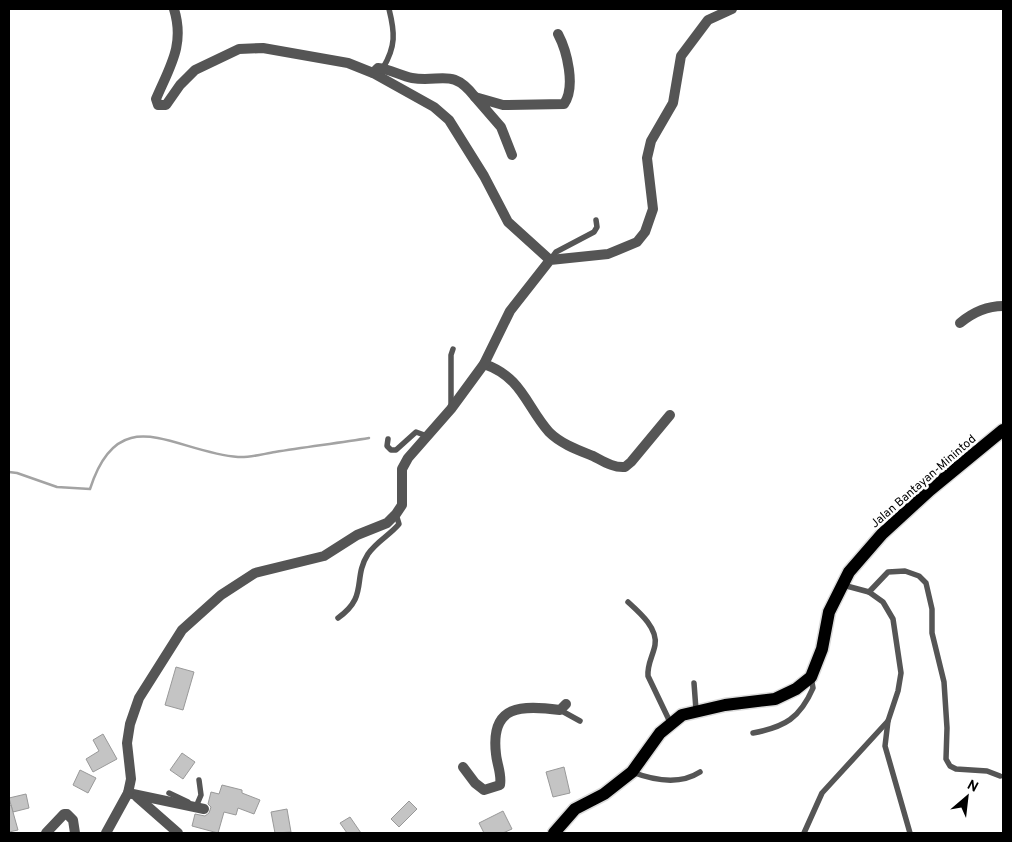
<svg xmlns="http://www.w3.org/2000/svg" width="1012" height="842" viewBox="0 0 1012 842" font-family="Overpass,sans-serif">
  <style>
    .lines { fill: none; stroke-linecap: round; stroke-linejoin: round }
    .stream { stroke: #a3a3a3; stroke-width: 2.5 }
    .building { fill: #c4c4c4; stroke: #999 }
    .primary-casing { stroke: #dbdbdb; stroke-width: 15 }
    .service { stroke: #555; stroke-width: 5.5 }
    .minor { stroke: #555; stroke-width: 10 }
    .primary { stroke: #000; stroke-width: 12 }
    .labels { text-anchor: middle; stroke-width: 5; stroke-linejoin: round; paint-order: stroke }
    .street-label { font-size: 12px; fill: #000; stroke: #fff }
  </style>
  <rect width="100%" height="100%" fill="#fff"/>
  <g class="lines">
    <path class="stream" d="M9 472 17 473 57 487 90 489C119 398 174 452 238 457 249 458 263 454 275 452 306 447 338 443 369 438"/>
  </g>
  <g class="building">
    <polygon points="176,667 194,672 183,710 165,705"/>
    <polygon points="103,734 117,759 93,772 86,759 99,751 93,740"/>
    <polygon points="182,753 195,762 183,779 170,770"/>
    <polygon points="564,767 570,793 553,797 546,772"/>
    <polygon points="80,770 96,778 88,793 73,785"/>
    <polygon points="222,785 242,790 242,793 260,800 254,814 238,808 236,815 224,812 218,833 192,826 195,814 205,816 209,813 211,807 208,804 211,792 219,794"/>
    <polygon points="26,794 29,808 13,812 9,798"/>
    <polygon points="409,801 417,809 399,827 391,819"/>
    <polygon points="11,805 18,830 9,832 9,806"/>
    <polygon points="287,809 291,832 275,833 271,812"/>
    <polygon points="503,811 512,829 503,833 484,833 479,823"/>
    <polygon points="350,817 361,833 347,833 340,823"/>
  </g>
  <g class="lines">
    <defs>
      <polyline id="primary" points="554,833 575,809 604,794 632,772 660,733 682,715 725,705 775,699 796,689 811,677 822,649 829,612 849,572 882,534 930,490 1003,430"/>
    </defs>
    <use href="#primary" class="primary-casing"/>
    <g class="service">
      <path d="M383 68C396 46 395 33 389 9"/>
      <polyline points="550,260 556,252 594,232 597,227 596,220"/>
      <polyline points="451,407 451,355 453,349"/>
      <polyline points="388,439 387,446 391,450 396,450 416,432 427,436"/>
      <polyline points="869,592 888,572 905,571 919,576 926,583 932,609 932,633 944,682 947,728 946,759 950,766 956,769 987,771 1000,776"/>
      <path d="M628 602C639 612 658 628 655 645 653 656 647 664 648 676L670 722"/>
      <path d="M338 618C369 596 352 579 368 554 377 541 390 535 399 524L396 514"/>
      <polyline points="694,683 696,710"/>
      <polyline points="560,710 580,721"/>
      <polyline points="888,721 885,746 910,833"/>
      <path d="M753 733C785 727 800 718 813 688L811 677"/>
      <path d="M632 772C653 780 680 785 700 772"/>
      <polyline points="169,793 188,802"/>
      <polyline points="195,809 201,795 199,780"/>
      <polyline points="804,833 822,793 888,721 898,691 901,673 893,619 883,602 869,592 843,585"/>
    </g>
    <g class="minor">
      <path d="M174 9C185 45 170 66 156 99L158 105H166L180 85 195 70 239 49 263 48 348 63 373 73 434 107 449 120 484 176 508 222 550 260"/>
      <path d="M373 73 378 68C390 69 401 76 412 78 441 83 452 67 475 97"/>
      <path d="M512 155 501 127 475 97 503 105 564 104C576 87 567 51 558 34"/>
      <path d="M960 323C972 313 987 306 1003 306"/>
      <path d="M484 364C522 377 526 406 549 432 561 444 578 450 593 456 603 461 613 468 625 467L631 462 670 415"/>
      <path d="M463 767 475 783 484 790 500 785C502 774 497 765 496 754 490 704 522 705 560 710L566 704"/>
      <polyline points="128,793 204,809"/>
      <polyline points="137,797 178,833"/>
      <polyline points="46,833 64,814 67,814 73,820 75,833"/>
      <polyline points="106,833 128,793 131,779 127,743 130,724 139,698 182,630 221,595 255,573 324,556 357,535 387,523 396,514 402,505 402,469 408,458 451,409 484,364 510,311 550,260 608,254 637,242 645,232 653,209 647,158 651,141 673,103 681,56 708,20 732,9"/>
    </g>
    <use href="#primary" class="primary"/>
  </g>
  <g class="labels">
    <g class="street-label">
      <text transform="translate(923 481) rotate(-41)" y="4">Jalan Bantayan-Minintod</text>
    </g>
  </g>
  <rect width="1012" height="842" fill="none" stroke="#000000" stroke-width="20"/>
  <g transform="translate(967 797) rotate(28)" stroke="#ffffff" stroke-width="4" paint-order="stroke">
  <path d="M0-4L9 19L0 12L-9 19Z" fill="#000000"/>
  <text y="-8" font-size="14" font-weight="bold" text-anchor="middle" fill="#000000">N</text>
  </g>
</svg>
